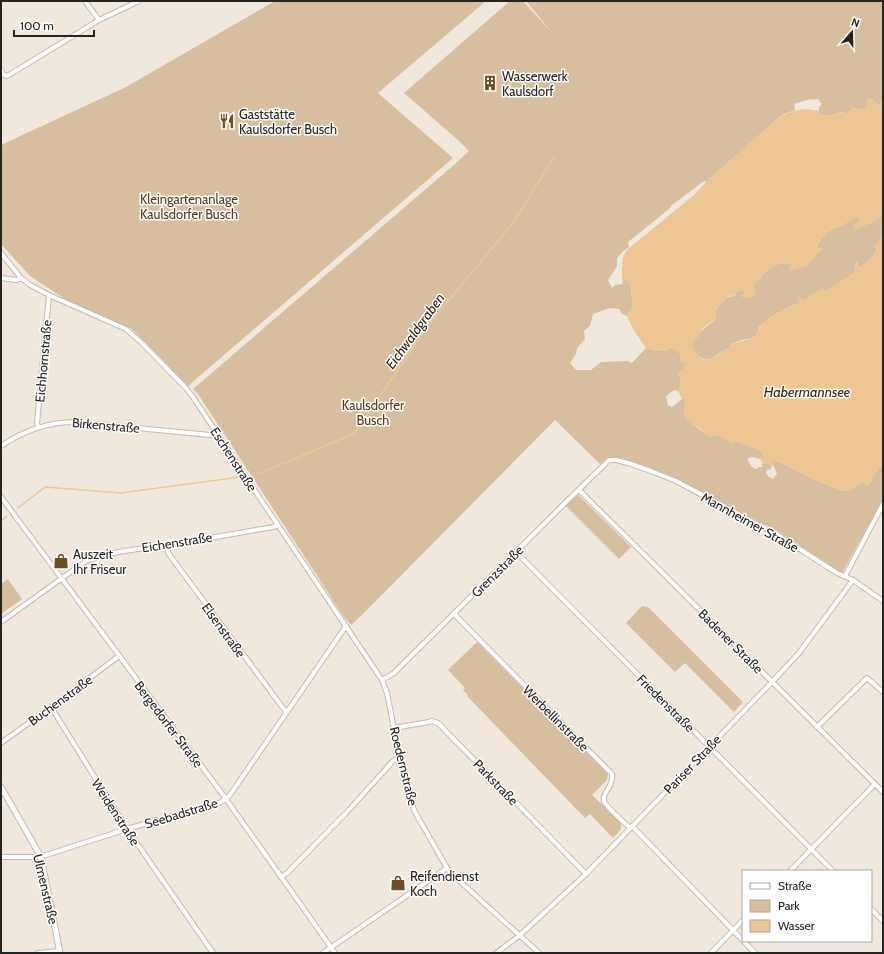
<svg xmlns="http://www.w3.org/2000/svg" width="884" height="954" viewBox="0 0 884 954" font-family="Cabin,sans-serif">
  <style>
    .green { fill: #d6be9e }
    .water { fill: #edc693 }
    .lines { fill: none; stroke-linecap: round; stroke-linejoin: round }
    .stream { stroke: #edc693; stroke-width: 1.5 }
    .minor-casing { stroke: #c2bab0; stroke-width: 6 }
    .tertiary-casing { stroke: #c2bab0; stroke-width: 7 }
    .minor { stroke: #fff; stroke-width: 4 }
    .tertiary { stroke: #fff; stroke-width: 5 }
    .labels { text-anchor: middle; stroke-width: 3; stroke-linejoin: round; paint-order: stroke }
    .poi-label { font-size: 13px; fill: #272420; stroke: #fff; text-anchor: start }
    .park-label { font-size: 13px; fill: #563b14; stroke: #fff }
    .street-label { font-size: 13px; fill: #272420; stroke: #fff }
    .water-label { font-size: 14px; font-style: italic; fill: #36260f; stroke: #fff }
  </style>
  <rect width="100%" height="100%" fill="#f1e8dd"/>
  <g class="green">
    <polygon points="275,1 486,1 378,93 453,158 188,386 132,329 68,301 30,276 1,244 1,145 126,87"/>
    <path d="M510 1H523L553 34 526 1H883V98L880 105 875 103 872 99 867 100V106L864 110 853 108 848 113C845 113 841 112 838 113 830 115 827 117 819 114V107L822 104 818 99C815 100 811 99 807 100 803 101 799 103 794 104L795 110 784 114 776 120 706 182 704 181 672 205 669 209 628 242 629 247 623 251 617 258V266L608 280 612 288 615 285 622 284 624 280 629 281 631 288 633 308 627 316 622 314 619 309 610 308 593 314 590 326 584 331 585 339 577 348 576 354 570 363 576 370H591L601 362 628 361 632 363 646 348 656 351H667L671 347 677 350 680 354 681 362 685 361C686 368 684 370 678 373L682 384 678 391 674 390 666 396 668 405 672 407 682 399 686 398C683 417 683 417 698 428 700 429 701 431 703 432 705 434 709 436 711 437L713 434 723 437 731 443 735 441 758 449 763 454 760 459 752 457 747 459 751 466 755 469 758 468 759 467H762L763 466 761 464 767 463 771 467V469L770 470 768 469 766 472C767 476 770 478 774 479V477L777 474 774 467 773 466 774 464V461L780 462 820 482 844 491H848L859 484H865L868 486 874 475 883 463V499L842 573 776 530 659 471 621 458 611 457 605 460 600 464 555 420 361 616 351 625 344 617 198 394 193 389 455 164 469 151 459 141 404 93Z"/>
    <path d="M883 215V241L882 238 874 247 876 248 877 251 869 261 862 266H858L857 263H854L855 271 854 273 838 284 825 291 822 289 815 293 804 300 801 299 798 302 797 304 789 306 783 311 778 313 771 317 759 327 756 337C748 339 739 340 732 344 728 347 731 346 727 349 725 351 721 351 719 353 711 360 706 363 698 355 693 351 692 348 692 342L698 336 701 331 716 319 715 311 726 298 736 295V292L743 290 746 292 742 296 753 286 757 280H759C761 278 763 274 765 272 771 266 783 261 791 264L790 271 822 249 816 247 821 239 830 230 839 227 853 218 859 216 861 220 854 225 871 223Z"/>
    <polygon points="578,495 631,547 619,559 566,506 574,498"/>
    <polygon points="8,579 22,599 1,614 1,584"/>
    <polygon points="642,606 648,607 743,702 734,712 685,663 675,672 626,623"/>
    <polygon points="477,642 608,774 607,780 592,795 621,823 621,829 613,838 590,814 585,818 467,696 468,695 463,690 465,688 448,670"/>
  </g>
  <path class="water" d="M882 98 883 215 871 223 854 231V225L861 220 859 216 853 218 839 227 830 230 821 239 816 246 822 249 807 266 790 271 791 264C783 261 771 266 765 272 763 274 761 278 759 280H757L753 286 756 292 752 299 746 297 742 298V296L746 292 743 290 737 292 734 297 731 295 726 298 715 311 716 319C709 323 699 329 699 337L695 339 692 342 693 348 695 353 698 352 701 359 704 360H709L715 357 720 353 727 349 732 344 756 337 761 324 765 321 778 313 783 311 789 306 797 304 798 302V296L804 300 815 293 822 289 825 291 838 284 854 273 855 271 854 263 855 262 858 266H862L869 261 877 251 876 248 874 247 882 237 883 241V463L874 475 868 486 865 484H859L848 491H844L820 482 780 462 774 461V464L771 467 767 463 763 464 760 459 763 454 758 449 735 441 731 443 723 437 713 435 711 438 703 432 700 428 691 424 687 420 684 415 686 398 682 399 678 391 682 384 678 373C683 370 686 368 685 362H681L680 354 677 350 671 347 667 351H656L646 348 633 329 627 316 633 308 631 288 628 281 624 280 622 285V267L623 257 628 249 694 195 706 182 776 120C790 110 802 107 819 111V114C827 117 830 115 838 113 841 112 845 113 848 113L853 108 864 110 867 106V100L872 99 875 103 880 105 882 102Z"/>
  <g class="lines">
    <g class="stream">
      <polyline points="258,474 354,434 429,324 513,223 554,157"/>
      <polyline points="18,508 45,487 121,493 240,477"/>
      <polyline points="1,521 7,516"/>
    </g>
    <defs>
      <g id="minor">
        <polyline points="85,1 99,20"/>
        <polyline points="1,70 3,74 6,76 9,75 99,20 139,1"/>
        <polyline points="1,253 21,278 30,285 49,295 126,329 143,344 185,387 193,397 245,476 382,680 387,693 400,759 409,796 415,812 447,868 453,875 539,953"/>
        <polyline points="1,278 17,280 21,278"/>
        <polyline points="38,427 37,423 49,295"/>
        <path d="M1 446C23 431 48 422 75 422L210 435 215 431"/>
        <polyline points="579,490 883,792"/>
        <polyline points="1,497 226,799 335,953"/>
        <polyline points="167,545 168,552 171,557 283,708 287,712"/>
        <polyline points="516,552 833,871"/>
        <polyline points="845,576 883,504"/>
        <path d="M454 614 612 774C613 781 610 786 606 792 605 794 603 797 604 801 606 807 625 823 630 828"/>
        <path d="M1 622 86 561C112 551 140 549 167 545 202 540 238 533 273 527L276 526 277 523"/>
        <polyline points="382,680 394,673 566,502 602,467 609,460 616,460 628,463 651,471 676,481 708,498 776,534 837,573 853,580 883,601"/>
        <polyline points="51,707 127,829 213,953"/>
        <polyline points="817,727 867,678 883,692"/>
        <polyline points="394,728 429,722 432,721 438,723 586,874"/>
        <polyline points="1,743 51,707 119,656"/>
        <polyline points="632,826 755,953"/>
        <polyline points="1,857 34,857 46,855 127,829 219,803 226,799 230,795 346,626"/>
        <polyline points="790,871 875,784"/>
        <polyline points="281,877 287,873 347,812 394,760 400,759"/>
        <polyline points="871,909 883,921"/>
        <polyline points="38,953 59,951"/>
        <polyline points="323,953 447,868"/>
        <polyline points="496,953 519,936 586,874 772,682 799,653 853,580"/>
        <polyline points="711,953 743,920"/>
      </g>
      <polyline id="tertiary" points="1,787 41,857 60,953"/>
    </defs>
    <use href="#minor" class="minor-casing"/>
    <use href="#tertiary" class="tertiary-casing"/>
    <use href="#minor" class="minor"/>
    <use href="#tertiary" class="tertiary"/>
  </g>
  <defs>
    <symbol id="building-bare" viewBox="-9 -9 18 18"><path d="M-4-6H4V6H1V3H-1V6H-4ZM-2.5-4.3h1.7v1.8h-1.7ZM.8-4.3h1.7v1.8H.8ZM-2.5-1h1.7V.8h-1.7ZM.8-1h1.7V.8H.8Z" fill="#6e4f24" stroke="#fff" stroke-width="2.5" paint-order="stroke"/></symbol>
    <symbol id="restaurant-bare" viewBox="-9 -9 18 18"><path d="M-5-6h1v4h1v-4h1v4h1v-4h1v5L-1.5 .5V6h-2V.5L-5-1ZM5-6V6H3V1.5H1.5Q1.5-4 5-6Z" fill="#6e4f24" stroke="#fff" stroke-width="2.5" paint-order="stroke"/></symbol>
    <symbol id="shop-bare" viewBox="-9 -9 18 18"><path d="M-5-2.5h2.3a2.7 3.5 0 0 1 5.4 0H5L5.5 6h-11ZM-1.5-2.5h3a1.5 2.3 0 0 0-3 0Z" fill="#6e4f24" stroke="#fff" stroke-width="2.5" paint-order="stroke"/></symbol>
  </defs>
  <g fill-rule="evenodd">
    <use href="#building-bare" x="479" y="72" width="22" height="22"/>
    <use href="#restaurant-bare" x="216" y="110" width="22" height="22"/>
    <use href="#shop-bare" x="50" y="550" width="22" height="22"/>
    <use href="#shop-bare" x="387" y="872" width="22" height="22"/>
  </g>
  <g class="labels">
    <g class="poi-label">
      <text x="502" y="81">Wasserwerk<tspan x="502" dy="15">Kaulsdorf</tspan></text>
      <text x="239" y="119">Gaststätte<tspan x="239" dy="15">Kaulsdorfer Busch</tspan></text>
      <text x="73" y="559">Auszeit<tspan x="73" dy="15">Ihr Friseur</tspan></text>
      <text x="410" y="881">Reifendienst<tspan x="410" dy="15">Koch</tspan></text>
    </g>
    <g class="park-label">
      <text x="189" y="204">Kleingartenanlage<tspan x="189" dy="15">Kaulsdorfer Busch</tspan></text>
      <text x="373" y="410">Kaulsdorfer<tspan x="373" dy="15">Busch</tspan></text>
    </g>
    <g class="street-label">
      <text transform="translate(43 361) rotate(-85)" y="5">Eichhornstraße</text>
      <text transform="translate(106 425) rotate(5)" y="5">Birkenstraße</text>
      <text transform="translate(234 459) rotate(57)" y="5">Eschenstraße</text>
      <text transform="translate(750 522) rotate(29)" y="5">Mannheimer Straße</text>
      <text transform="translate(177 542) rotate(-9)" y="5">Eichenstraße</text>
      <text transform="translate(497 571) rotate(-45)" y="5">Grenzstraße</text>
      <text transform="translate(224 630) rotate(54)" y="5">Elsenstraße</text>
      <text transform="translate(731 641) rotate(45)" y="5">Badener Straße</text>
      <text transform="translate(60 700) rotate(-36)" y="5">Buchenstraße</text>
      <text transform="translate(666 703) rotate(45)" y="5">Friedenstraße</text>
      <text transform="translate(556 718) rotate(45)" y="5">Werbellinstraße</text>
      <text transform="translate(169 724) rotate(53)" y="5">Bergedorfer Straße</text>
      <text transform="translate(692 764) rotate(-46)" y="5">Pariser Straße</text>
      <text transform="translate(404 766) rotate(76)" y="5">Roedernstraße</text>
      <text transform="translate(496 782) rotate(46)" y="5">Parkstraße</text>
      <text transform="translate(116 812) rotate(57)" y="5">Weidenstraße</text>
      <text transform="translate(181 813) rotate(-17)" y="5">Seebadstraße</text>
      <text transform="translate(46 889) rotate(77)" y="5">Ulmenstraße</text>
    </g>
    <g class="water-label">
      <text transform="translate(415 331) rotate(-54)" y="5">Eichwaldgraben</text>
      <text x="807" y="397">Habermannsee</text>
    </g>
  </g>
  <rect width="884" height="954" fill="none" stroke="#272420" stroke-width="4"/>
  <rect x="742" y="870" width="130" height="72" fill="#ffffff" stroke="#a9a7a6"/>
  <rect x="750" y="883" width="20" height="6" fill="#ffffff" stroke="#a9a7a6"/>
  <text x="778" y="890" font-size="12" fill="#272420">Straße</text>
  <rect x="750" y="900" width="20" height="12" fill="#d6be9e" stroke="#a9a7a6"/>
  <text x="778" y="910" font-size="12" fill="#272420">Park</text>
  <rect x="750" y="920" width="20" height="12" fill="#edc693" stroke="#a9a7a6"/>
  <text x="778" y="930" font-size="12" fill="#272420">Wasser</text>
  <g transform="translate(852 32) rotate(20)" stroke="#ffffff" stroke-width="3" paint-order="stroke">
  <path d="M0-3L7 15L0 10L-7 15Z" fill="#272420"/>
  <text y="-6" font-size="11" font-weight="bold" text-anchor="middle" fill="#272420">N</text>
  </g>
  <path d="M14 30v6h80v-6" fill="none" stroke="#272420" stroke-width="2"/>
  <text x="20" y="30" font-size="12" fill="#272420" stroke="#ffffff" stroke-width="3" paint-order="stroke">100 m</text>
</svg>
